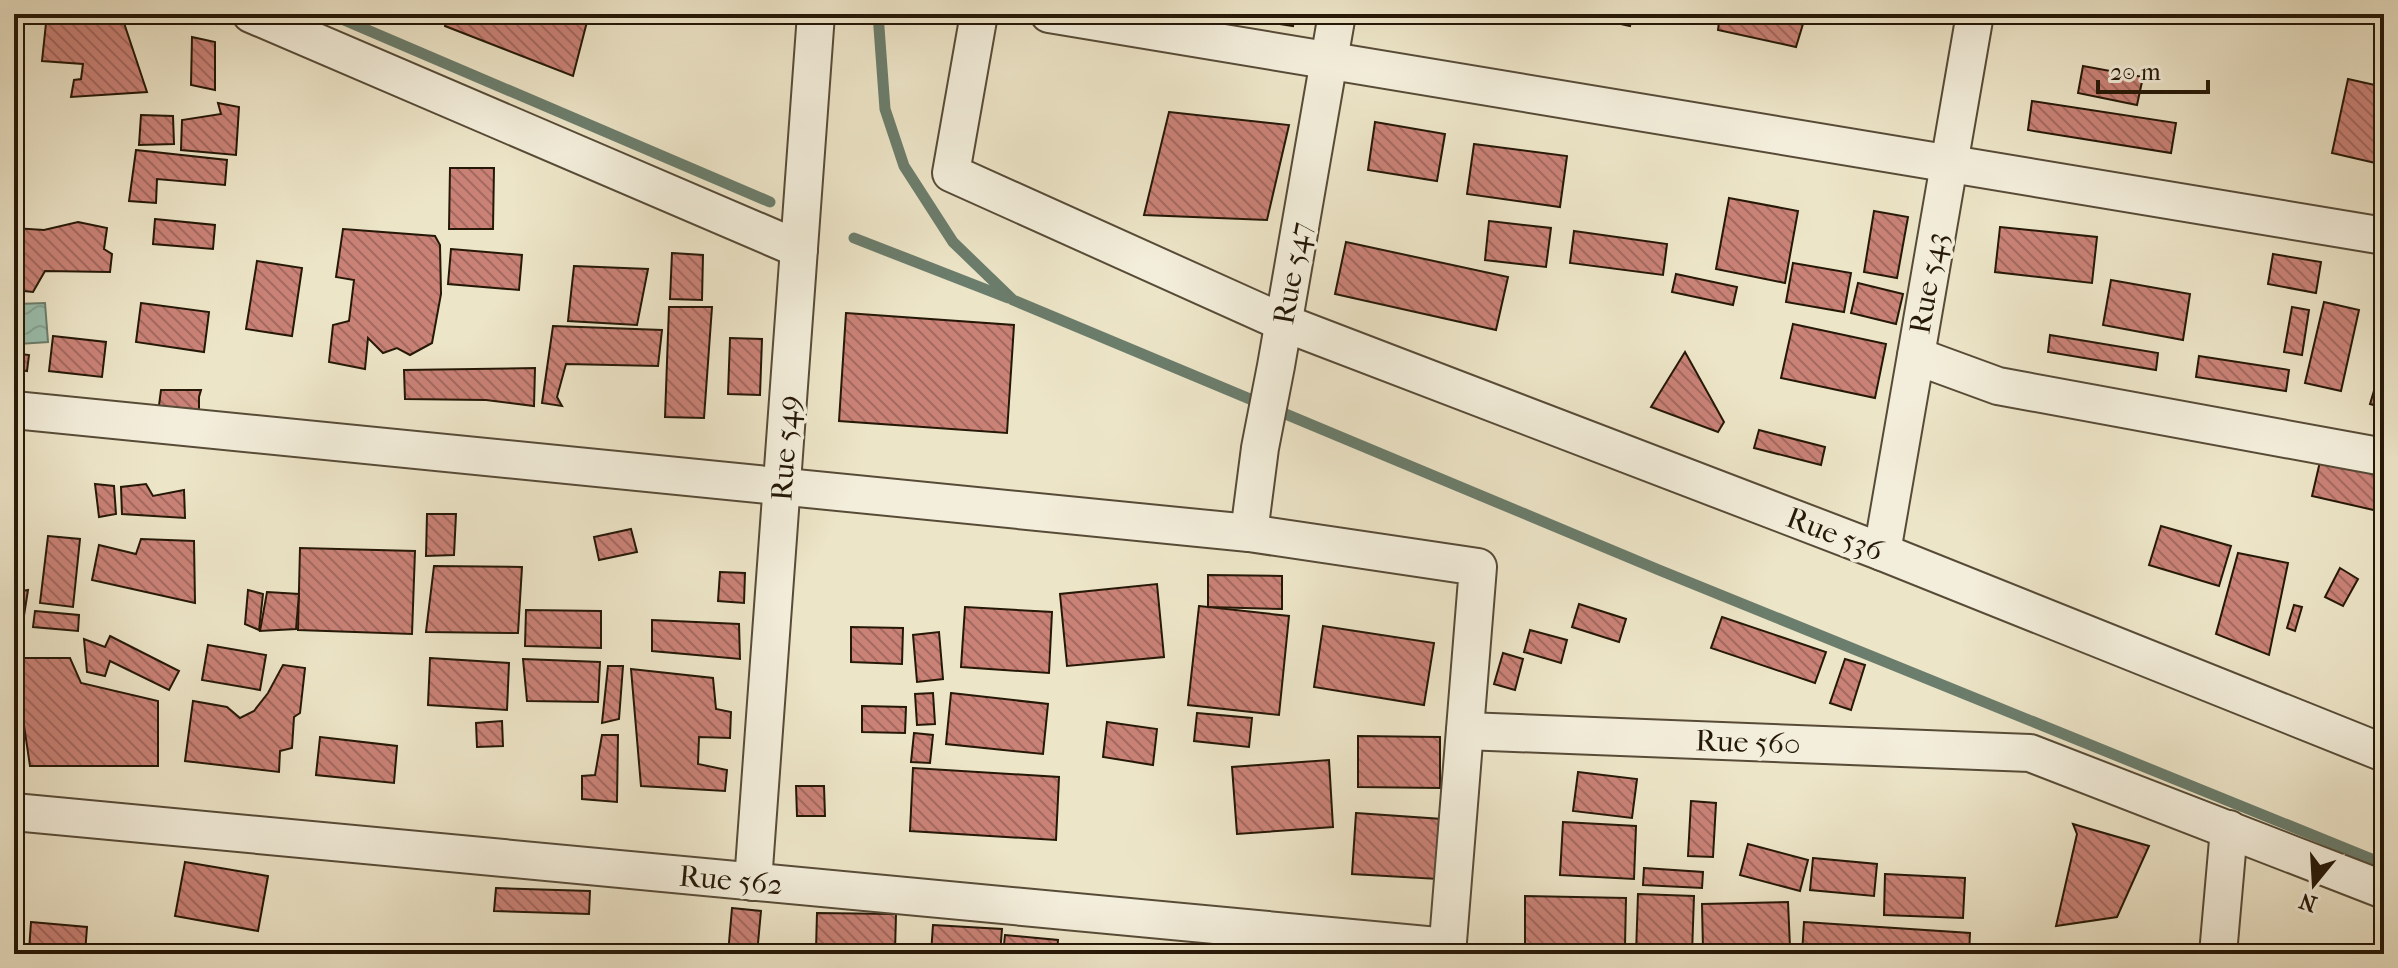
<svg xmlns="http://www.w3.org/2000/svg" width="2398" height="968" viewBox="0 0 2398 968" font-family="'IM FELL French Canon',serif">
  <style>
    .water { fill: url(#water-waves); stroke: #6b7d6c; stroke-width: 2 }
    .lines { fill: none; stroke-linecap: round; stroke-linejoin: round }
    .stream { stroke: #6b7d6c; stroke-width: 11 }
    .building { fill: url(#building-back-hatch); stroke: #251807; stroke-width: 2 }
    .street-casing { stroke: #574b37; stroke-width: 40 }
    .street { stroke: #f3eedb; stroke-width: 36 }
    .labels { text-anchor: middle; stroke-width: 7; stroke-linejoin: round; paint-order: stroke }
    .street-label { font-size: 30px; fill: #251807; stroke: #f3eedb }
  </style>
  <defs>
    <pattern id="water-waves" width="16" height="10" patternUnits="userSpaceOnUse" patternTransform="scale(2)"><rect width="16" height="10" fill="#9ac0af"/><path d="M0 5q4-4 8 0t8 0" fill="none" stroke="#85a495"/></pattern>
    <pattern id="building-back-hatch" width="6" height="6" patternUnits="userSpaceOnUse" patternTransform="scale(2)"><rect width="6" height="6" fill="#ca8277"/><path d="M-1 5l2 2M0 0l6 6M5-1l2 2" fill="none" stroke="#a46960"/></pattern>
  </defs>
  <rect width="100%" height="100%" fill="#ede5c8"/>
  <filter id="stains"><feTurbulence type="fractalNoise" baseFrequency=".0025" numOctaves="4"/><feColorMatrix values="0 0 0 0 .2 0 0 0 0 .09 0 0 0 0 .02 0 0 0 .5 -.17"/></filter>
  <radialGradient id="worn" r=".72"><stop offset=".6" stop-color="#630" stop-opacity="0"/><stop offset="1" stop-color="#630" stop-opacity=".3"/></radialGradient>
  <polygon class="water" points="45,303 48,342 19,344 17,304"/>
  <g class="lines">
    <g class="stream">
      <polyline points="330,14 770,202"/>
      <polyline points="878,14 885,109 904,166 953,242 1013,300 1659,570 2384,864"/>
      <polyline points="854,238 1008,298"/>
    </g>
  </g>
  <g class="building">
    <polygon points="47,14 122,17 147,92 71,97 74,80 81,79 83,64 42,61"/>
    <polygon points="447,14 589,14 573,76 445,26"/>
    <polygon points="1261,14 1295,14 1293,26 1260,21"/>
    <polygon points="1575,14 1633,14 1630,26"/>
    <polygon points="1720,14 1806,14 1796,47 1718,30"/>
    <polygon points="192,37 215,42 215,90 191,85"/>
    <polygon points="2083,66 2143,77 2137,105 2078,93"/>
    <polygon points="2348,79 2384,87 2384,165 2332,153"/>
    <polygon points="2032,101 2176,123 2171,153 2028,130"/>
    <polygon points="218,103 239,107 236,155 181,150 182,120 221,114"/>
    <polygon points="1169,112 1289,125 1267,220 1144,215"/>
    <polygon points="141,115 173,116 174,144 139,145"/>
    <polygon points="1375,122 1445,134 1437,181 1368,170"/>
    <polygon points="1474,144 1567,156 1560,207 1467,194"/>
    <polygon points="136,150 227,160 225,185 157,179 156,203 129,201"/>
    <polygon points="450,168 494,168 493,229 449,229"/>
    <polygon points="1729,198 1798,211 1785,283 1716,269"/>
    <polygon points="1874,211 1908,217 1897,278 1864,272"/>
    <polygon points="155,219 215,225 213,249 153,244"/>
    <polygon points="1489,221 1551,228 1546,267 1485,260"/>
    <polygon points="78,222 107,228 104,249 112,254 110,272 45,271 33,292 14,290 14,228 44,230"/>
    <polygon points="2000,227 2097,237 2092,283 1995,272"/>
    <polygon points="343,229 435,236 440,245 441,294 432,343 410,355 397,348 383,353 368,338 365,369 329,362 333,325 349,321 354,280 336,277"/>
    <polygon points="1574,231 1667,244 1663,275 1570,263"/>
    <polygon points="1346,242 1508,277 1496,330 1335,294"/>
    <polygon points="451,249 522,255 519,290 448,284"/>
    <polygon points="672,253 703,255 702,300 670,299"/>
    <polygon points="2273,254 2321,262 2316,293 2268,284"/>
    <polygon points="257,261 302,268 292,336 246,329"/>
    <polygon points="1793,263 1851,273 1844,312 1786,302"/>
    <polygon points="574,266 648,269 637,325 568,321"/>
    <polygon points="1676,274 1737,287 1733,305 1672,292"/>
    <polygon points="2111,280 2190,294 2183,340 2103,325"/>
    <polygon points="1858,283 1903,294 1896,324 1851,313"/>
    <polygon points="2324,302 2359,310 2341,391 2305,383"/>
    <polygon points="141,303 209,312 204,352 136,342"/>
    <polygon points="669,307 712,307 704,418 665,417"/>
    <polygon points="2292,307 2309,310 2302,355 2284,352"/>
    <polygon points="846,313 1014,325 1007,433 839,421"/>
    <polygon points="1793,324 1886,344 1875,398 1781,378"/>
    <polygon points="553,326 662,330 658,366 566,364 557,397 562,406 542,403"/>
    <polygon points="2050,335 2158,353 2156,370 2048,352"/>
    <polygon points="53,336 106,342 102,377 49,371"/>
    <polygon points="730,338 762,339 760,395 728,394"/>
    <polygon points="1685,352 1724,422 1718,432 1651,407"/>
    <polygon points="14,353 29,355 27,371 14,369"/>
    <polygon points="2199,356 2289,370 2286,391 2196,377"/>
    <polygon points="2382,364 2384,365 2384,408 2370,404"/>
    <polygon points="535,368 534,406 486,400 405,399 404,370"/>
    <polygon points="161,390 201,390 199,397 199,417 158,413"/>
    <polygon points="1759,430 1825,447 1821,465 1754,448"/>
    <polygon points="2322,453 2384,467 2384,483 2378,511 2312,496"/>
    <polygon points="95,484 114,486 116,514 99,517"/>
    <polygon points="146,484 153,496 184,490 185,518 122,514 121,487"/>
    <polygon points="427,514 456,514 454,555 426,556"/>
    <polygon points="2161,526 2231,546 2219,586 2149,565"/>
    <polygon points="631,529 637,552 599,560 594,537"/>
    <polygon points="48,536 80,539 73,607 40,603"/>
    <polygon points="141,539 194,541 195,603 92,580 99,545 136,554"/>
    <polygon points="300,548 415,551 412,634 298,630"/>
    <polygon points="2238,553 2288,563 2269,655 2216,634"/>
    <polygon points="434,566 522,567 518,633 426,632"/>
    <polygon points="2340,568 2358,579 2343,606 2325,597"/>
    <polygon points="720,572 745,573 744,603 718,601"/>
    <polygon points="1208,575 1282,576 1282,609 1208,607"/>
    <polygon points="1157,584 1164,657 1067,666 1060,594"/>
    <polygon points="28,590 22,628 14,623 14,597 16,592"/>
    <polygon points="248,590 263,594 259,630 245,624"/>
    <polygon points="267,592 299,594 296,629 260,631"/>
    <polygon points="1579,604 1626,619 1619,642 1572,627"/>
    <polygon points="2294,605 2302,607 2295,631 2287,628"/>
    <polygon points="1199,606 1289,616 1279,715 1188,705"/>
    <polygon points="965,607 1052,612 1049,673 961,667"/>
    <polygon points="526,610 601,611 601,648 525,646"/>
    <polygon points="35,611 79,615 78,631 33,627"/>
    <polygon points="1722,617 1826,652 1815,683 1711,648"/>
    <polygon points="652,620 739,624 740,659 652,651"/>
    <polygon points="1323,626 1434,643 1424,705 1314,687"/>
    <polygon points="851,627 903,628 902,664 851,662"/>
    <polygon points="1530,630 1567,640 1561,663 1524,652"/>
    <polygon points="939,632 943,679 917,682 913,635"/>
    <polygon points="110,636 179,671 169,690 110,661 105,676 87,672 84,639 105,647"/>
    <polygon points="208,645 266,655 260,690 202,680"/>
    <polygon points="1503,653 1523,659 1515,690 1494,684"/>
    <polygon points="14,658 70,658 81,683 158,701 158,766 30,766"/>
    <polygon points="430,658 509,663 507,710 428,705"/>
    <polygon points="523,659 600,662 598,702 527,701"/>
    <polygon points="1845,659 1865,665 1851,710 1830,703"/>
    <polygon points="283,665 305,668 300,713 294,717 292,748 280,751 279,772 185,761 193,701 227,707 240,718 254,711 268,693"/>
    <polygon points="608,666 623,666 619,719 602,723"/>
    <polygon points="631,669 713,678 716,709 731,712 730,738 699,737 698,764 727,770 725,791 641,786"/>
    <polygon points="933,693 935,724 917,725 915,694"/>
    <polygon points="951,693 1048,704 1043,754 946,744"/>
    <polygon points="862,706 906,707 905,733 862,732"/>
    <polygon points="1197,713 1252,718 1249,747 1194,741"/>
    <polygon points="502,721 503,746 477,747 476,723"/>
    <polygon points="1107,722 1157,729 1153,765 1103,757"/>
    <polygon points="914,733 933,735 930,763 911,762"/>
    <polygon points="602,735 618,735 617,802 582,799 582,776 595,775"/>
    <polygon points="1358,736 1440,737 1440,788 1358,787"/>
    <polygon points="320,737 397,746 394,783 316,775"/>
    <polygon points="1329,760 1333,827 1237,834 1232,767"/>
    <polygon points="913,768 1059,777 1056,840 910,831"/>
    <polygon points="1578,772 1637,779 1632,818 1573,811"/>
    <polygon points="796,786 824,786 825,816 797,816"/>
    <polygon points="1691,801 1716,803 1713,857 1688,856"/>
    <polygon points="1356,813 1442,819 1438,879 1352,874"/>
    <polygon points="1563,822 1636,826 1634,879 1560,875"/>
    <polygon points="2073,824 2149,846 2117,917 2056,926 2077,834"/>
    <polygon points="1748,844 1808,860 1800,891 1740,875"/>
    <polygon points="1813,858 1877,864 1874,896 1810,890"/>
    <polygon points="185,862 268,876 258,931 175,916"/>
    <polygon points="1644,868 1703,872 1702,888 1643,885"/>
    <polygon points="1885,874 1965,878 1963,918 1884,915"/>
    <polygon points="496,888 590,891 589,914 494,911"/>
    <polygon points="1638,894 1694,896 1692,954 1636,954"/>
    <polygon points="1525,896 1626,898 1625,946 1525,944"/>
    <polygon points="1788,902 1790,947 1703,949 1702,904"/>
    <polygon points="732,908 761,911 757,954 728,954"/>
    <polygon points="817,913 896,914 895,952 816,950"/>
    <polygon points="14,922 17,922 18,950 14,950"/>
    <polygon points="31,922 87,927 85,954 29,951"/>
    <polygon points="1804,922 1970,933 1969,954 1802,954"/>
    <polygon points="933,925 1002,929 1000,954 931,954"/>
    <polygon points="1005,935 1058,940 1057,954 1003,954"/>
    <polygon points="1098,946 1219,953 1219,954 1098,954"/>
  </g>
  <g class="lines">
    <defs>
      <g id="street">
        <polyline points="251,14 799,249"/>
        <polyline points="979,14 951,173 1284,323 1882,552 2384,753"/>
        <polyline points="1049,14 2384,236"/>
        <polyline points="1916,356 1998,386 2384,457"/>
        <polyline points="14,410 1249,533 1478,567 1447,954"/>
        <polyline points="1249,533 1260,448 1276,366 1337,14"/>
        <polyline points="1882,552 1975,14"/>
        <polyline points="1465,731 2030,753 2384,890"/>
        <polyline points="14,812 1448,947"/>
        <polyline points="753,882 816,14"/>
        <polyline points="2218,954 2229,829"/>
      </g>
    </defs>
    <use href="#street" class="street-casing"/>
    <use href="#street" class="street"/>
  </g>
  <g class="labels">
    <g class="street-label">
      <text transform="translate(1292 273) rotate(-80)" y="10">Rue 547</text>
      <text transform="translate(1928 283) rotate(-80)" y="10">Rue 543</text>
      <text transform="translate(785 448) rotate(-86)" y="10">Rue 549</text>
      <text transform="translate(1835 534) rotate(21)" y="10">Rue 536</text>
      <text transform="translate(1748 742) rotate(2)" y="10">Rue 560</text>
      <text transform="translate(731 880) rotate(5)" y="10">Rue 562</text>
    </g>
  </g>
  <rect width="2398" height="968" fill="none" stroke="#ede5c8" stroke-width="48"/>
  <rect x="16" y="16" width="2366" height="936" fill="none" stroke="#251807" stroke-width="4"/>
  <rect x="24" y="24" width="2350" height="920" fill="none" stroke="#251807" stroke-width="2"/>
  <g transform="translate(2314 884) rotate(198)" stroke="#f3eedb" stroke-width="6" paint-order="stroke">
  <path d="M0-6L14 30L0 20L-14 30Z" fill="#251807"/>
  <text y="-12" font-size="22" font-weight="bold" text-anchor="middle" fill="#251807">N</text>
  </g>
  <path d="M2098 80v12h110v-12" fill="none" stroke="#251807" stroke-width="4"/>
  <text x="2110" y="80" font-size="24" fill="#251807" stroke="#f3eedb" stroke-width="6" paint-order="stroke">20 m</text>
  <rect width="100%" height="100%" filter="url(#stains)"/>
  <rect width="100%" height="100%" fill="url(#worn)"/>
</svg>
